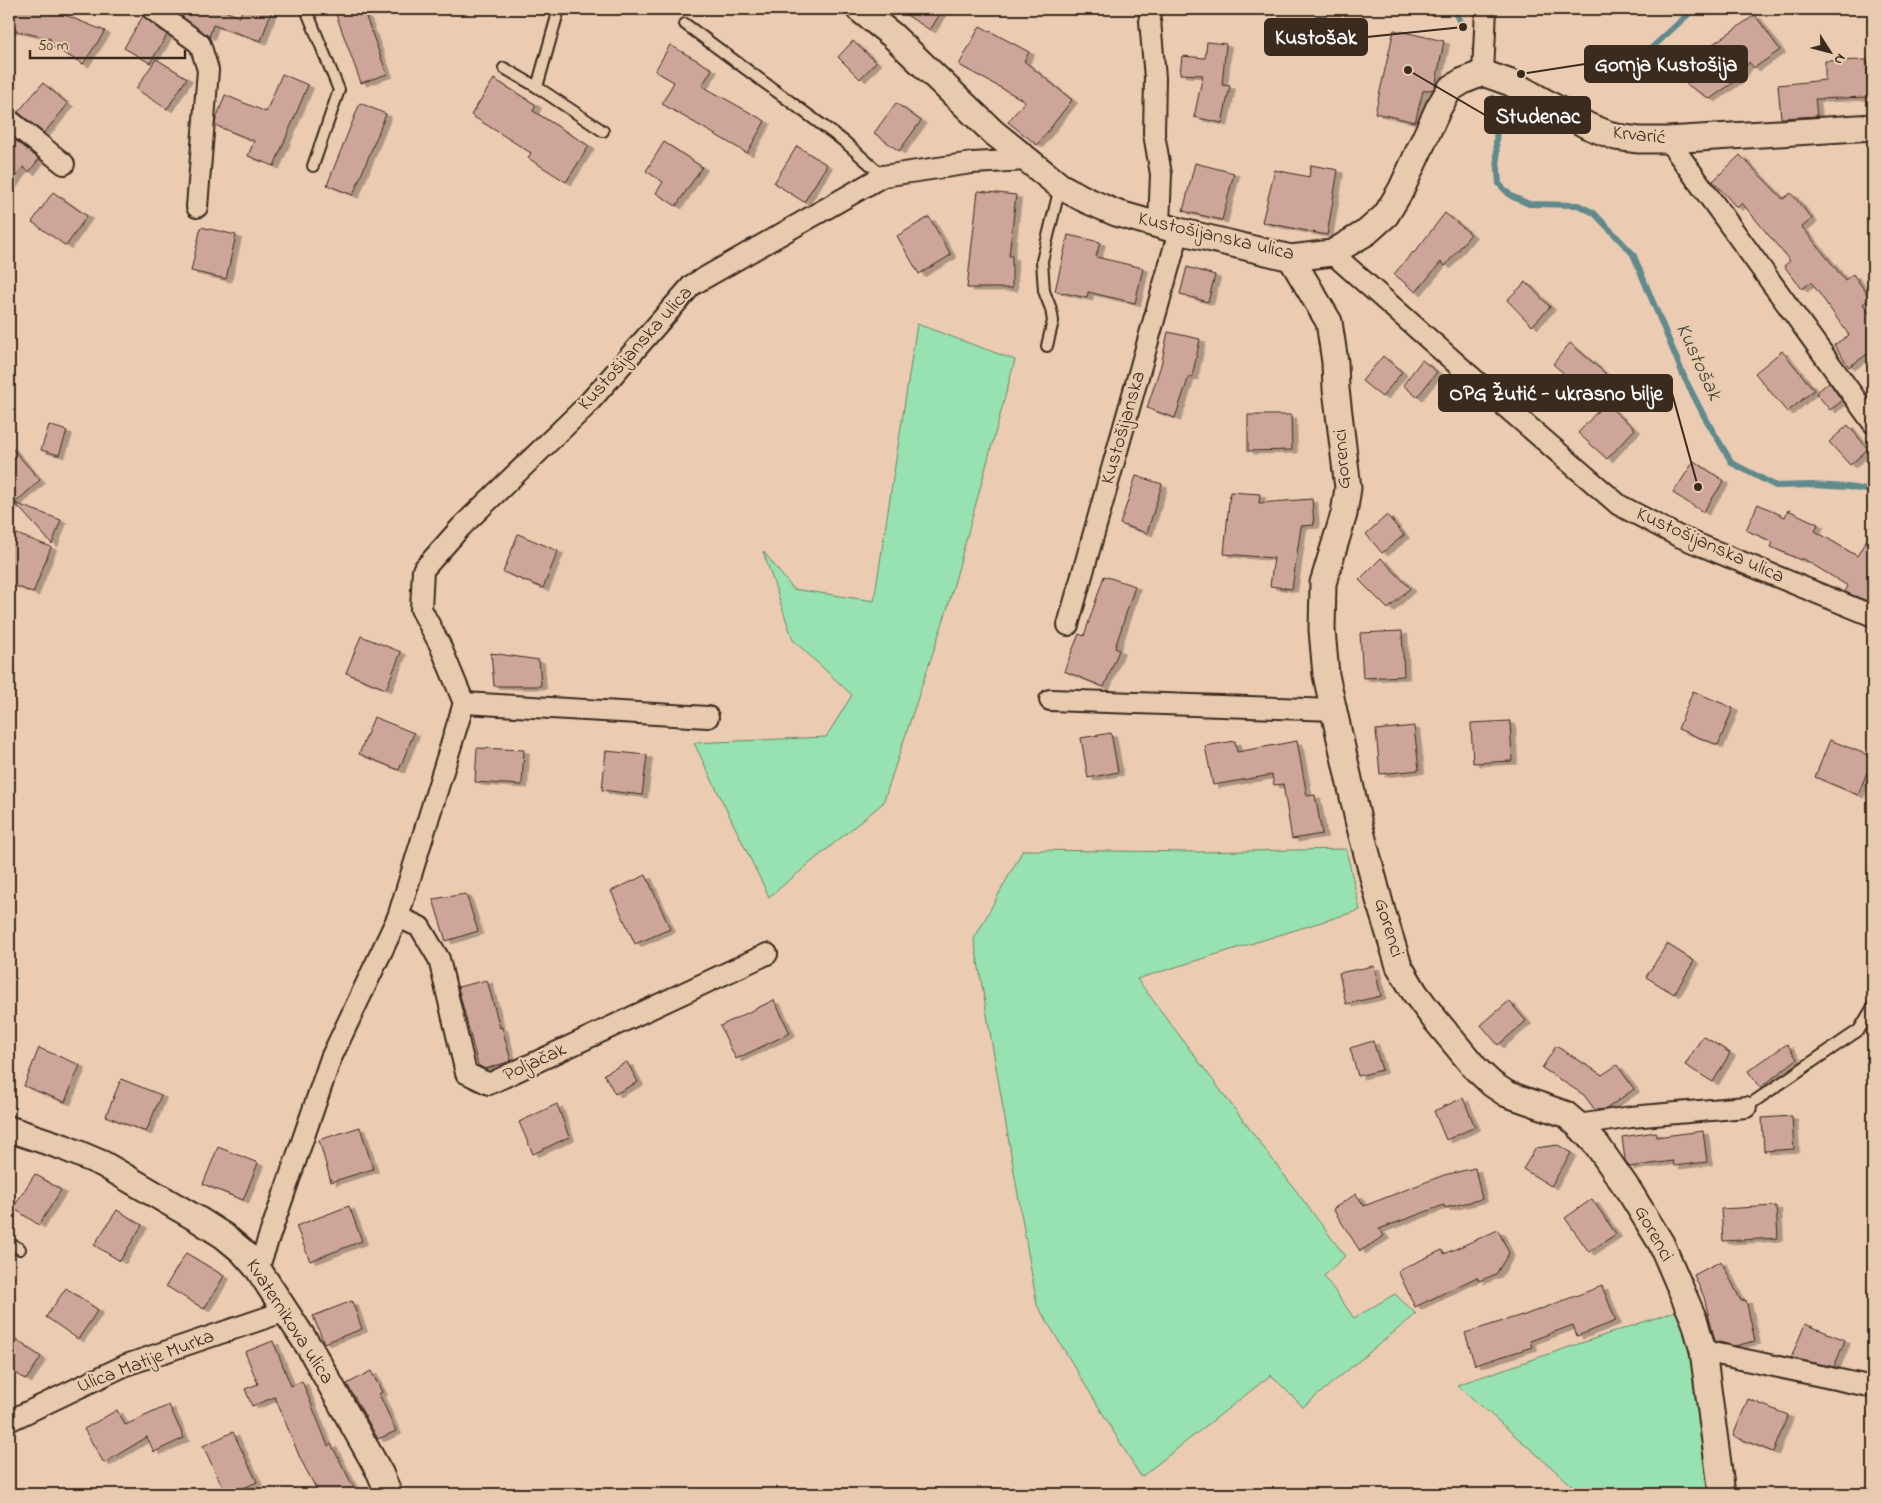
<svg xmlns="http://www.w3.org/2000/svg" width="1882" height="1503" viewBox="0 0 1882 1503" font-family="'Indie Flower',sans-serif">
  <defs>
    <filter id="shadow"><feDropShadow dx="5.5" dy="3" stdDeviation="0" flood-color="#0004"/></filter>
  </defs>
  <rect width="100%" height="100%" fill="#ebcbb2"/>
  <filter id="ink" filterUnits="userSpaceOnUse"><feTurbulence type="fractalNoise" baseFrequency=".02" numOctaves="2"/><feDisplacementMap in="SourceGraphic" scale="10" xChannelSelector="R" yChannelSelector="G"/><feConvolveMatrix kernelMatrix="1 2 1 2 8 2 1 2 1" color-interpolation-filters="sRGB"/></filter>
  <g filter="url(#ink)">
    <g fill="#98e1b0" stroke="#6a8667">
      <path d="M917,324L1015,360L947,610L883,803L769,897L694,743L826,737L852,695L793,640L763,551L793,589L874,601Z"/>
      <path d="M1346,849L1360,910L1137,979L1345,1256L1324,1276L1354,1318L1395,1294L1416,1314L1303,1407L1271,1375L1141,1477L1037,1305L974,939L1023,850L1196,852Z"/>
      <path d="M1676,1311L1685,1315L1713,1494H1582L1457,1385Z"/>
    </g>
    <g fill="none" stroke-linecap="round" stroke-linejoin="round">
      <g stroke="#618a8c" stroke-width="6">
        <path d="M1453,9L1463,27"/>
        <path d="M1632,66L1694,9"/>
        <path d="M1493,98L1498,106L1496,143L1499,184L1511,196L1529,204L1578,205L1594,213L1633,254L1685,379L1704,416L1732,463L1776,486L1812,485L1848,487L1873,491"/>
      </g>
    </g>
    <g fill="#cea699" stroke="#3b2a1e" filter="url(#shadow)">
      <path d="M9,9H50L105,31L83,64L48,44L51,39L9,29Z"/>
      <path d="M172,9H220L240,17L242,9H272L261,41L213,25L209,37Z"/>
      <path d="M334,9H363L387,74L361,83Z"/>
      <path d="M897,9H943L930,30Z"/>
      <path d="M1755,15L1780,50L1754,68L1749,62L1738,79L1710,99L1686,84L1710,46Z"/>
      <path d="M143,16L167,35L150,63L124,48Z"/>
      <path d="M980,26L1029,52L1024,61L1072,100L1037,145L1008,122L1025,101L959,65Z"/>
      <path d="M1394,30L1444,41L1435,87L1433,89L1423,91L1415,122L1375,113Z"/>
      <path d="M853,41L876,62L860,79L838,57Z"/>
      <path d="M1207,42L1226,44L1222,85L1230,86L1222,123L1194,117L1203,75L1180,74L1182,56L1205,58Z"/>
      <path d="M670,45L712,69L702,86L765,121L747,153L662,104L674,82L655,71Z"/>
      <path d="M156,59L187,78L167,109L136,89Z"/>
      <path d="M1867,60L1868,97L1815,99L1817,116L1781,118L1778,85L1825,80V61Z"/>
      <path d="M282,74L308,85L274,166L248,156L254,141L215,125L216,119L225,95L266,112Z"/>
      <path d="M494,79L536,105L533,111L589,146L566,182L528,158L531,153L471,115Z"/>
      <path d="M43,83L68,104L44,133L18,112Z"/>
      <path d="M360,103L386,114L353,195L327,185Z"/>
      <path d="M896,103L921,121L899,151L874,133Z"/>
      <path d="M9,135L39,159L29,172L23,167L9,188Z"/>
      <path d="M664,142L702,167L676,206L656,193L663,182L646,171Z"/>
      <path d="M797,146L827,165L804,202L774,183Z"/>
      <path d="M1740,155L1783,199L1791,193L1812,219L1802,227L1845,280L1853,274L1870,298L1863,304L1873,319V350L1849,367L1834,345L1849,335L1811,282L1802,289L1784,266L1790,261L1742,203L1737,208L1713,181Z"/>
      <path d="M1195,163L1234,173L1222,220L1183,211Z"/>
      <path d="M1311,165L1338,170L1327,235L1262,222L1275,170L1309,177Z"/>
      <path d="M978,191L1016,195L1009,256H1012V288H967Z"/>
      <path d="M53,192L87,216L66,246L32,222Z"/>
      <path d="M1445,213L1471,234L1445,266L1441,262L1416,292L1394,274L1413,252L1414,253Z"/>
      <path d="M929,217L951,255L919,274L897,236Z"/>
      <path d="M201,227L236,235L226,279L191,271Z"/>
      <path d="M1068,235L1100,242L1096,257L1143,268L1135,303L1088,292L1087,298L1055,291Z"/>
      <path d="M1187,267L1215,275L1208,302L1180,294Z"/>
      <path d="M1526,282L1550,307L1532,326L1507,300Z"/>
      <path d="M1168,332L1200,339L1192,377L1189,376L1175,418L1147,408L1161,365Z"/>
      <path d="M1570,343L1606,374L1589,395L1553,364Z"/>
      <path d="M1782,351L1814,390L1787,412L1755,373Z"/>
      <path d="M1383,356L1402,372L1382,397L1362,381Z"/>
      <path d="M1422,360L1437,372L1417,397L1403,385Z"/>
      <path d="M1829,382L1842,401L1830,410L1816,393Z"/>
      <path d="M1605,403L1635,429L1607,459L1578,433Z"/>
      <path d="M1248,415H1291L1292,450L1248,451Z"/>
      <path d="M49,425L67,431L59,455L41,450Z"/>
      <path d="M1848,425L1868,449L1850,465L1829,442Z"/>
      <path d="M9,445L40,480L15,503L61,520L52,544L15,503L9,508Z"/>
      <path d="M1694,461L1724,481L1703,512L1673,493Z"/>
      <path d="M1136,476L1162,484L1147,533L1120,524Z"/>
      <path d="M1230,492L1260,494L1259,503L1312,499L1314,525L1301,526L1292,589L1270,586L1274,558L1224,554Z"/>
      <path d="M1758,504L1785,517L1788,510L1818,524L1815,531L1857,556L1873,529V596L1870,602L1845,592L1848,586L1802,558L1801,560L1771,547L1773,542L1746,530Z"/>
      <path d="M1387,515L1404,535L1382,553L1366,534Z"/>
      <path d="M9,531L51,547L33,593L9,583Z"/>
      <path d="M518,534L558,551L543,588L503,572Z"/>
      <path d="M1381,558L1410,588L1388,609L1359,580Z"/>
      <path d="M1104,576L1135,586L1115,648L1119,650L1104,687L1064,671L1079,634L1084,636Z"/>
      <path d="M1402,631L1404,676L1363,678L1360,633Z"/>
      <path d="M361,636L401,652L386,689L346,673Z"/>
      <path d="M491,653L539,660L541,686H494Z"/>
      <path d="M1693,691L1733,708L1718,745L1678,729Z"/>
      <path d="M374,717L414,733L399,770L359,754Z"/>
      <path d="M1510,721L1512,761L1473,763L1471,723Z"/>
      <path d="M1414,726L1419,770L1380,774L1376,730Z"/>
      <path d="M1111,733L1118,772L1088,778L1081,738Z"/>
      <path d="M1830,740L1873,757L1858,795L1815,777Z"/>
      <path d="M1235,741L1237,752L1297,741L1307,796L1315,795L1322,834L1292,839L1283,784L1274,785L1272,775L1213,785L1205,746Z"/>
      <path d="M477,748L524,750L522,785L475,782Z"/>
      <path d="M606,751L647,755L642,795L602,790Z"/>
      <path d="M646,875L670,929L635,944L611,891Z"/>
      <path d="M466,894L478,931L446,941L433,899Z"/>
      <path d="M1667,944L1694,961L1674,994L1646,977Z"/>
      <path d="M1374,966L1381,996L1346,1004L1339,973Z"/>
      <path d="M487,980L500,1028L502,1027L511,1061L485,1069L478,1065L458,987Z"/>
      <path d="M774,1000L790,1033L736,1059L720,1026Z"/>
      <path d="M1509,1001L1526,1021L1498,1045L1481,1025Z"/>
      <path d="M1703,1036L1730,1053L1713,1082L1685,1065Z"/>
      <path d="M1373,1041L1382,1070L1358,1076L1350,1048Z"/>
      <path d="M1787,1044L1797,1059L1760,1088L1748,1071Z"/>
      <path d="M1556,1046L1602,1075L1617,1065L1634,1089L1606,1109L1595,1110L1584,1095L1542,1068Z"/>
      <path d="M39,1048L80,1065L65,1102L24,1086Z"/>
      <path d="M627,1062L638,1082L615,1094L604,1074Z"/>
      <path d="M121,1079L161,1095L146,1132L106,1116Z"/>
      <path d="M1463,1098L1475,1127L1446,1140L1434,1111Z"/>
      <path d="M557,1104L569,1137L533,1154L519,1122Z"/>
      <path d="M1792,1116L1794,1149L1764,1151L1762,1118Z"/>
      <path d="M360,1127L373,1169L331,1182L319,1140Z"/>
      <path d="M1703,1131L1707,1162L1674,1166L1673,1161L1629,1167L1625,1160L1622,1137L1656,1132V1137Z"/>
      <path d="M1558,1145L1571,1153L1551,1186L1523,1169L1536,1148Z"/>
      <path d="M218,1147L258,1163L243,1200L203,1184Z"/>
      <path d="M1475,1168L1482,1199L1445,1208L1444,1205L1379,1229L1384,1236L1360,1251L1333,1209L1356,1194L1364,1206L1444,1175Z"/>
      <path d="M35,1174L61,1190L39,1225L13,1208Z"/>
      <path d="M1592,1199L1616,1234L1589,1252L1565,1218Z"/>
      <path d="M349,1206L362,1241L310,1261L296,1226Z"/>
      <path d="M1776,1206L1778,1238L1723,1241L1721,1209Z"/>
      <path d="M117,1210L142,1225L120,1261L94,1245Z"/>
      <path d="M1498,1230L1509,1253L1496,1274L1479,1281L1477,1277L1415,1307L1398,1271L1442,1250L1444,1254Z"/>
      <path d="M186,1253L224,1276L204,1309L166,1286Z"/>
      <path d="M1721,1261L1741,1301L1746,1300L1755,1341L1735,1346L1715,1341L1704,1297L1694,1275Z"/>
      <path d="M1602,1286L1616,1321L1577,1336L1573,1325L1530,1341L1532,1347L1475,1365L1465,1333L1522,1315V1316Z"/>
      <path d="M66,1288L98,1310L78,1339L46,1317Z"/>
      <path d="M352,1301L362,1329L324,1343L313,1316Z"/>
      <path d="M1805,1324L1845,1340L1834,1367L1791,1358Z"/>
      <path d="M9,1335L41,1357L26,1380L9,1368Z"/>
      <path d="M273,1341L291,1386L302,1381L328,1446L331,1444L357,1494H319L300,1458L275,1397L252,1406L245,1389L258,1384L245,1352Z"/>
      <path d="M371,1371L382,1392L379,1394L396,1431L378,1439L347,1384Z"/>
      <path d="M1748,1399L1788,1415L1773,1452L1733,1436Z"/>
      <path d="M169,1405L184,1438L154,1452L147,1437L104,1463L84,1429L117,1410L125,1425Z"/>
      <path d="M233,1432L257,1482L230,1494H226L203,1446Z"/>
    </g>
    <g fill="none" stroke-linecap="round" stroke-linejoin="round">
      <g stroke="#3b2a1e" stroke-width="14">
        <g id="service">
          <path d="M306,9L339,90L313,166"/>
          <path d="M559,9L537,87L603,131"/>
          <path d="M685,24L845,142L883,176"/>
          <path d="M504,68L537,87"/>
          <path d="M1047,346L1053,321L1051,309L1044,291L1042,261L1060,187"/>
          <path d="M1746,1107L1859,1030L1873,1007"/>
          <path d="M9,1243L20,1249"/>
        </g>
      </g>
      <g stroke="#3b2a1e" stroke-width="24">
        <g id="minor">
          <path d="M152,9L200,44L208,70L197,207"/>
          <path d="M1149,9L1155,78L1154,134L1161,174L1159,225"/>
          <path d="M1483,73L1486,9"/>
          <path d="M9,120L64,164"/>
          <path d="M1668,140L1873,423"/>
          <path d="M1332,253L1485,389L1619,505L1678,536L1873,616"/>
          <path d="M1068,625L1179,231"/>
          <path d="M1050,700L1334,710"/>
          <path d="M464,703L440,645L421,609L423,570L461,527L585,407L692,285L883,176L972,163L1027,160"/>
          <path d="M464,703L398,917L420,927L439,959L466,1073L489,1084L767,954"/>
          <path d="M464,703L708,717"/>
          <path d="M1578,1125L1631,1117L1746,1107"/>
          <path d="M258,1269L331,1058L398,917"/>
          <path d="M1703,1351L1873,1387"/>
          <path d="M9,1421L126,1365L286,1311"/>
        </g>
      </g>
      <g stroke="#3b2a1e" stroke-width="29">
        <g id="tertiary">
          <path d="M859,9L892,35L993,132L1060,186L1086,200L1116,213L1179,231L1291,258L1332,253L1367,232L1386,215L1401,190L1439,107L1450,89L1463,81L1483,73L1511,83L1588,126L1616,137L1639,140H1668L1873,127"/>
          <path d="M1291,258L1329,322L1335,362L1336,389L1348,488L1344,514L1323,583L1322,630L1326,675L1358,820L1382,911L1399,966L1415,993L1433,1017L1476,1069L1492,1084L1507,1094L1565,1114L1578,1125L1597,1145L1631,1194L1661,1243L1695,1322L1703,1351L1722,1494"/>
          <path d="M9,1129L63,1147L103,1164L199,1220L224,1236L242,1251L258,1269L311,1350L380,1473L389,1494"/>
        </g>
      </g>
      <use href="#service" stroke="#e8cbaf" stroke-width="10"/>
      <use href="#minor" stroke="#e8cbaf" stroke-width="20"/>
      <use href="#tertiary" stroke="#e8cbaf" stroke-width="25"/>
    </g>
  </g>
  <g text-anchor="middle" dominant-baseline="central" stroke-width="4.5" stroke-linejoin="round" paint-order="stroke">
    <g font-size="20" fill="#3b2a1e" stroke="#e8cbaf">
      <text transform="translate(1639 136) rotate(6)">Krvarić</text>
      <text transform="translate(1216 237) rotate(13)">Kustošijanska ulica</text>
      <text transform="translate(636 349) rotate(-48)">Kustošijanska ulica</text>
      <text transform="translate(1124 428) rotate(-74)">Kustošijanska</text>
      <text transform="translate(1343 459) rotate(-94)">Gorenci</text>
      <text transform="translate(1710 546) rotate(24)">Kustošijanska ulica</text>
      <text transform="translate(1388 928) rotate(73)">Gorenci</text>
      <text transform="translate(535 1063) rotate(-25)">Poljačak</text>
      <text transform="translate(1653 1234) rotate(61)">Gorenci</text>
      <text transform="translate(289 1322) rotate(57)">Kvaternikova ulica</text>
      <text transform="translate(146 1362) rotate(-21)">Ulica Matije Murka</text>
    </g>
    <g font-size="21" font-style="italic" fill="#444239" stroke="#e8cbaf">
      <text transform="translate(1698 362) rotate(65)">Kustošak</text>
    </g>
  </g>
  <path fill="none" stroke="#3b2a1e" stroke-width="2" d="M1463 27L1367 37M1521 74L1585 64M1408 70L1485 115M1698 487L1672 393"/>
  <g fill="#3b2a1e" stroke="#e8cbaf" stroke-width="2">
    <circle cx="1463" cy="27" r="5"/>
    <circle cx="1521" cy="74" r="5"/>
    <circle cx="1408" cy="70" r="5"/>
    <circle cx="1698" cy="487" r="5"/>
  </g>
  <g fill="#3b2a1e" stroke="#3b2a1e" stroke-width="2">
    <rect x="1265" y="19" width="102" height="36" rx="5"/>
    <rect x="1585" y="46" width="162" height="36" rx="5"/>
    <rect x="1485" y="97" width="105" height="36" rx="5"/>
    <rect x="1439" y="375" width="233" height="36" rx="5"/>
  </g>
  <g font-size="21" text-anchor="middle" font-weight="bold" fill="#fff">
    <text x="1316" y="44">Kustošak</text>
    <text x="1666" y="71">Gornja Kustošija</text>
    <text x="1538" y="123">Studenac</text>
    <text x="1556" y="400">OPG Žutić - ukrasno bilje</text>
  </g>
  <rect width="1882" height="1503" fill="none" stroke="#e8cbaf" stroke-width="30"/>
  <rect x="15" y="15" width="1852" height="1473" fill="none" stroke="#3b2a1e" stroke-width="2" filter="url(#ink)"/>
  <g transform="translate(1830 52) rotate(126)" stroke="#e8cbaf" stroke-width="4" paint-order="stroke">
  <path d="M0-4L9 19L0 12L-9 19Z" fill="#3b2a1e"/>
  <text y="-8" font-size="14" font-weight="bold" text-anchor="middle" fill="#3b2a1e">N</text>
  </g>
  <path d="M30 50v8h155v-8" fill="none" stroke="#3b2a1e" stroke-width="2.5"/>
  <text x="38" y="50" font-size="15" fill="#3b2a1e" stroke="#e8cbaf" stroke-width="4" paint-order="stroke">50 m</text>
</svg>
